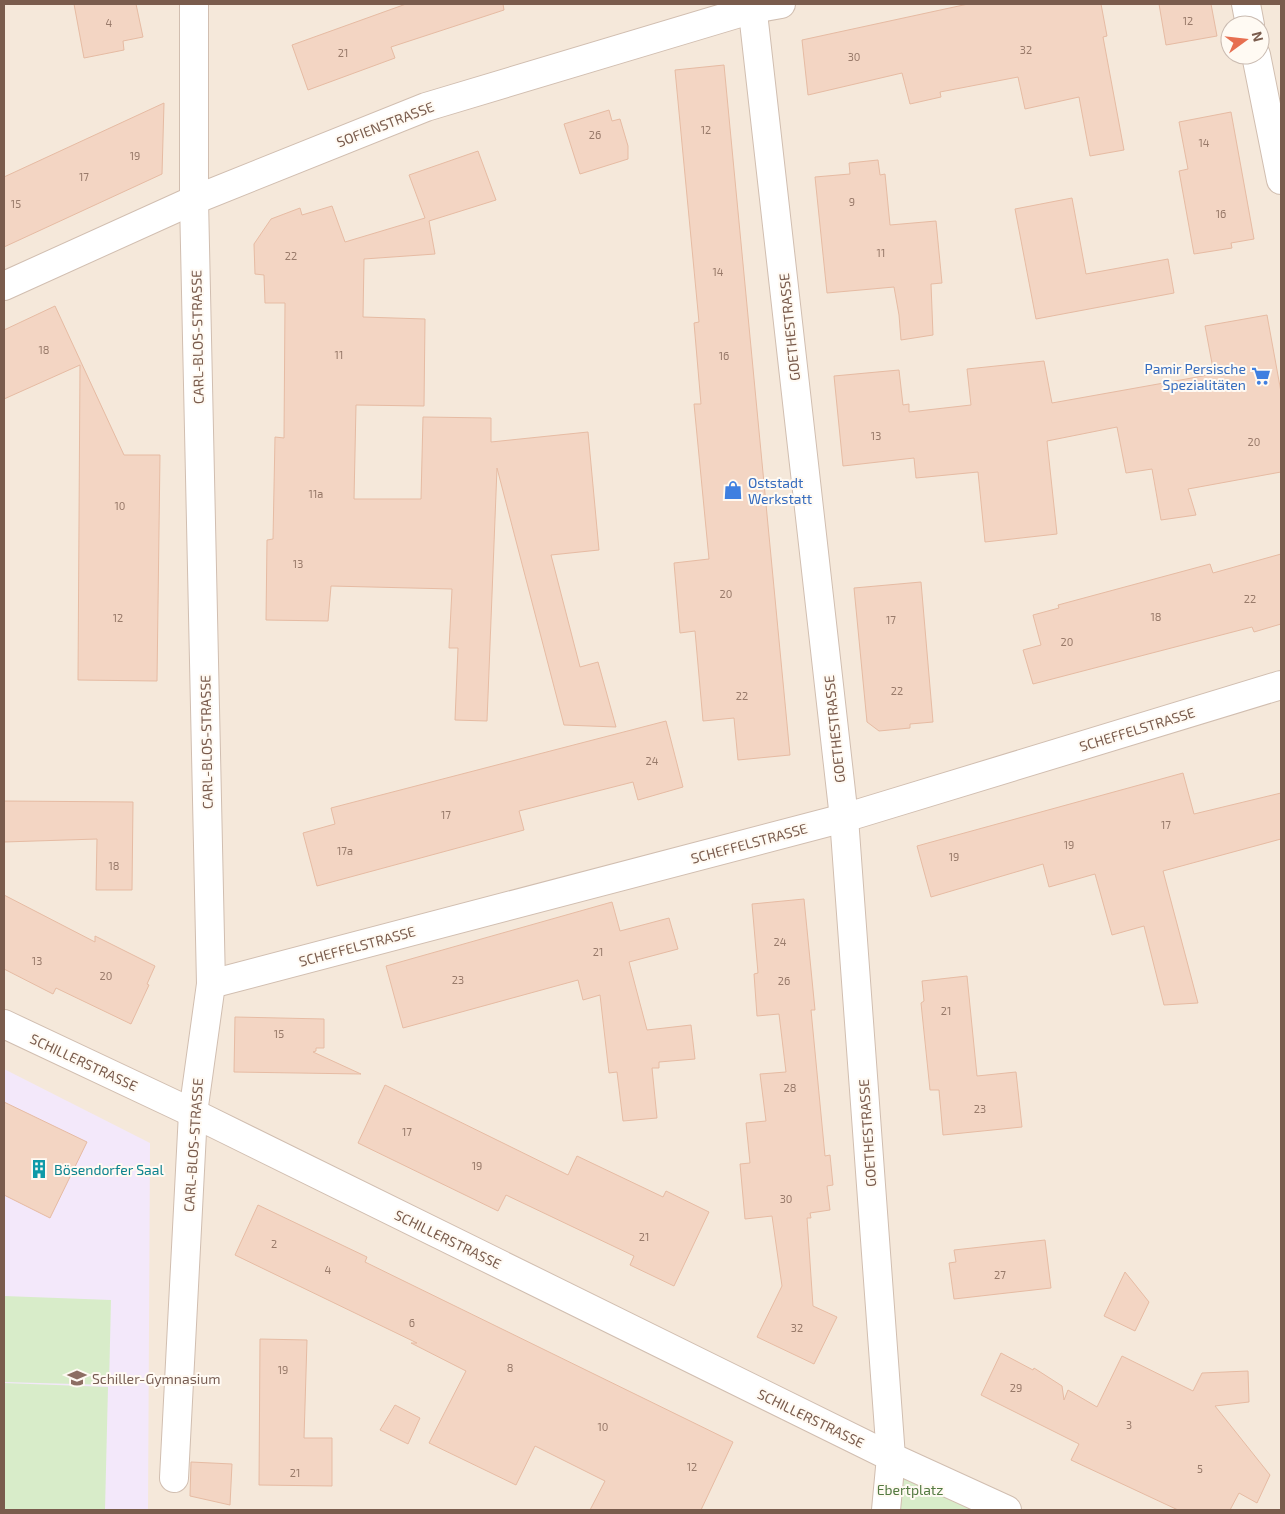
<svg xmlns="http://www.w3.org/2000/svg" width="1285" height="1514" viewBox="0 0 1285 1514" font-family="'Exo 2',sans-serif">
  <rect width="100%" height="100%" fill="#fdf6ec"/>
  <path fill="#f5e8da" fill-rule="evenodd" d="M4,4H1281V1510H4ZM1230,25H1260V55H1230Z"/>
  <path fill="#f3e8fa" d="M4,1069L150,1143L148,1510H4Z"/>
  <g fill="#d8ecc9">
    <path d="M4,1296L111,1300L109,1385L4,1382Z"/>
    <path d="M4,1383L108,1387L105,1510H4Z"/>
    <path d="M891,1457L1007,1510H886Z"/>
  </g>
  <g fill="#f3d5c3" stroke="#e6bba3">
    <path d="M74,4H136L143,37L123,41L124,50L84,58Z"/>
    <path d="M406,4H503L504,10L391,47L395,58L308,90L292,45Z"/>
    <path d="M968,4H1101L1107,36L1103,37L1124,150L1090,156L1079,97L1025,109L1018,77L940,92L941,97L910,104L902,73L808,95L802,40Z"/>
    <path d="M1159,4H1211L1217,36L1166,45Z"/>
    <path d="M724,65L790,755L738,760L734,718L703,721L695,631L680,633L674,563L709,559L694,404H701L694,323L699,322L675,70Z"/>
    <path d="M164,103L162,174L4,247V177Z"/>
    <path d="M609,110L612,121L620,119L628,146V159L580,174L564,124Z"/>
    <path d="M1231,112L1254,239L1231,243L1232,248L1194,254L1179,171L1188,169L1179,122Z"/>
    <path d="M478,151L496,200L429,221L435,254L364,259L363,317L425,319L424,406L356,405L354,499H421L423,417L491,418V442L588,432L599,550L551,555L580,667L598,662L616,727L564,725L497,468L487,721L455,720L458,648H449L452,589L331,586L328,621L266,620L267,540L273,539L275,437L284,438L285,303H265L264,275L255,274L254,244L271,219L300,208L302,215L332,206L345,242L425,218L409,175Z"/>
    <path d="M878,160L880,175L885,174L890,225L936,221L942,283L931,284L933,335L901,340L899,315L894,287L827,293L815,177L850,174L849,163Z"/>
    <path d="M1072,198L1086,274L1168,259L1174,293L1036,319L1015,209Z"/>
    <path d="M55,306L124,455H160L157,681L78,680L80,365L4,399V330Z"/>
    <path d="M1267,315L1281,392V472L1188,489L1196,515L1161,520L1152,469L1126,473L1117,427L1047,441L1057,534L985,542L978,472L916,478L914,458L843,466L834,376L899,370L903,405L909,404V412L971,405L967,369L1044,361L1052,403L1214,374L1205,326Z"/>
    <path d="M1281,554V624L1254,632L1252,627L1033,684L1023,650L1041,645L1033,615L1059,608L1058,605L1210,564L1213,573Z"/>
    <path d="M921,582L933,722L910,724V728L879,731L867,722L854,588Z"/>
    <path d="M666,721L683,787L638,800L633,782L519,811L524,830L317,886L303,833L335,824L331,808Z"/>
    <path d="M1183,773L1194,814L1281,793V839L1163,871L1198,1003L1164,1005L1144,926L1112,935L1095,874L1049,887L1043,864L931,897L917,846Z"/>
    <path d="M4,801L133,802L132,890H96L97,839L4,842Z"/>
    <path d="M4,895L95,942V936L155,966L147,984L149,985L131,1024L56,988L53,994L4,969Z"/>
    <path d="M804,899L815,1010H811L825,1156L830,1155L833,1185L827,1186L830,1210L810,1213L811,1218H807L813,1306L837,1317L814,1364L757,1337L782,1286L772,1216L745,1219L740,1164L750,1163L746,1123L766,1121L760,1074L786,1072L779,1014L757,1016L754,974L758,973L752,904Z"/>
    <path d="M612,902L620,931L669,918L678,949L629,962L647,1030L691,1025L695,1059L659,1062V1068H652L657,1118L623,1121L617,1072L609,1073L600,995L583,1000L578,980L403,1028L386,966Z"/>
    <path d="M967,976L977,1076L1016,1072L1022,1127L943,1135L939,1090H930L921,1003L924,1001L922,981Z"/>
    <path d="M235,1017L324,1019V1048H316V1051L313,1052L361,1074L234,1072Z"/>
    <path d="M385,1085L568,1175L577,1156L663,1197L666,1191L709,1212L674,1286L630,1265L634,1256L506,1195L498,1211L358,1143Z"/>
    <path d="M4,1102L87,1142L50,1218L4,1195Z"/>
    <path d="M258,1205L367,1257L365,1262L733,1442L701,1510H590L605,1481L535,1446L516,1485L429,1443L466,1371L411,1343H417L235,1255Z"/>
    <path d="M1045,1240L1051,1288L954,1299L949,1263L956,1262L954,1250Z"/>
    <path d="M1125,1272L1149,1302L1135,1331L1104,1316Z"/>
    <path d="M260,1339L307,1340L304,1438H332V1486L259,1485Z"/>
    <path d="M1001,1353L1033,1370L1034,1368L1062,1386L1064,1400L1068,1390L1097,1407L1122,1356L1193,1391L1202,1373L1248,1371L1249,1402L1215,1406L1270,1475L1257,1503L1239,1493L1230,1510H1178L1071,1460L1079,1444L981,1395Z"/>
    <path d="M395,1405L420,1418L408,1444L380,1430Z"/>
    <path d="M191,1462L232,1464L230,1505L190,1496Z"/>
  </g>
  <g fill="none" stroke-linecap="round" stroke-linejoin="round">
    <g stroke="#d1beb0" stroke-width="30">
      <g id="minor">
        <path d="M752,4L844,818L891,1457L886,1510"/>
        <path d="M1246,4L1250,25"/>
        <path d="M1256,55L1281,180"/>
        <path d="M4,286L194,200L426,107L753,9L781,4"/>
        <path d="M211,984L844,818L1281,685"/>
        <path d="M4,1024L193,1113L891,1457L1007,1510"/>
        <path d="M174,1478L193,1113L211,984L194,200V4"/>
      </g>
    </g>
    <use href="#minor" stroke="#fff" stroke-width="28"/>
  </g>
  <defs>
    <g id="supermarket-bare" transform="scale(1.5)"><path d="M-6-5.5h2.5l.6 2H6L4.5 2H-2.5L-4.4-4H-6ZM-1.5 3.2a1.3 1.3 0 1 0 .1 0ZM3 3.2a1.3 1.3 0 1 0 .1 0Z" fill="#3f7fe0" stroke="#fffaf3" stroke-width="2.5" paint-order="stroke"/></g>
    <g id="shop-bare" transform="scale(1.5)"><path d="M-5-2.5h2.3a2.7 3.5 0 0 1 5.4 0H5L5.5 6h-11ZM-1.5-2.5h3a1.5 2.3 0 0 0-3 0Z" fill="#3f7fe0" stroke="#fffaf3" stroke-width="2.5" paint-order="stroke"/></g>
    <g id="building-bare" transform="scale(1.5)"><path d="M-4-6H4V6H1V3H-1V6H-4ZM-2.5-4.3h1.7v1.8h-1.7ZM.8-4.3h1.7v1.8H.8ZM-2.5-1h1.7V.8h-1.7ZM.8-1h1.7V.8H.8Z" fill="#0f9aa8" stroke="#fffaf3" stroke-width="2.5" paint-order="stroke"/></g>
    <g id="school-bare" transform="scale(1.5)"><path d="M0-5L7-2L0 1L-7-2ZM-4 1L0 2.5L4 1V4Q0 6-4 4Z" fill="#8d6e63" stroke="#fffaf3" stroke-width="2.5" paint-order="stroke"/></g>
  </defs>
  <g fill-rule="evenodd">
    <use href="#supermarket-bare" x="1261" y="376"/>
    <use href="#shop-bare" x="733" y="490"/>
    <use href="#building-bare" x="39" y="1169"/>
    <use href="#school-bare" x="77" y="1378"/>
  </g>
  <g text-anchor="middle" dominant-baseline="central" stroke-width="4" stroke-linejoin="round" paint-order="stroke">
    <g font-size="11" fill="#987a6a">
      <text x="1188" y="20">12</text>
      <text x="109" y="22">4</text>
      <text x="1026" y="49">32</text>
      <text x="343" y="52">21</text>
      <text x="854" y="56">30</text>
      <text x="706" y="129">12</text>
      <text x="595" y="134">26</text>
      <text x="1204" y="142">14</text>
      <text x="135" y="155">19</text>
      <text x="84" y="176">17</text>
      <text x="852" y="201">9</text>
      <text x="16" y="203">15</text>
      <text x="1221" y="213">16</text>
      <text x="881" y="252">11</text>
      <text x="291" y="255">22</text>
      <text x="718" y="271">14</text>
      <text x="44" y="349">18</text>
      <text x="339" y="354">11</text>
      <text x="724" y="355">16</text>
      <text x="876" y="435">13</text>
      <text x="1254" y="441">20</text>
      <text x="316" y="493">11a</text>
      <text x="120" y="505">10</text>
      <text x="298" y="563">13</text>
      <text x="726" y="593">20</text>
      <text x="1250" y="598">22</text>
      <text x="1156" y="616">18</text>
      <text x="118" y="617">12</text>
      <text x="891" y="619">17</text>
      <text x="1067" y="641">20</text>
      <text x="897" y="690">22</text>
      <text x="742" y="695">22</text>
      <text x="652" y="760">24</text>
      <text x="446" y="814">17</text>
      <text x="1166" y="824">17</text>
      <text x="1069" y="844">19</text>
      <text x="345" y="850">17a</text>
      <text x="954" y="856">19</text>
      <text x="114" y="865">18</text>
      <text x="780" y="941">24</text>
      <text x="598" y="951">21</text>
      <text x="37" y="960">13</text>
      <text x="106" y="975">20</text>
      <text x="458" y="979">23</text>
      <text x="784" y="980">26</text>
      <text x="946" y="1010">21</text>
      <text x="279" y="1033">15</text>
      <text x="790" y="1087">28</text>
      <text x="980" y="1108">23</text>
      <text x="407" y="1131">17</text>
      <text x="477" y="1165">19</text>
      <text x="786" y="1198">30</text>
      <text x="644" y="1236">21</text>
      <text x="274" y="1243">2</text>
      <text x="328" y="1269">4</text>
      <text x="1000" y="1274">27</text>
      <text x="412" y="1322">6</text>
      <text x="797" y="1327">32</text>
      <text x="510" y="1367">8</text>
      <text x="283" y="1369">19</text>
      <text x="1016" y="1387">29</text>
      <text x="1129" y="1424">3</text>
      <text x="603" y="1426">10</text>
      <text x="692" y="1466">12</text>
      <text x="1200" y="1468">5</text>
      <text x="295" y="1472">21</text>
    </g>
    <g font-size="14" fill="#7a5c4d" stroke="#fffaf3">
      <text transform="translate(385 124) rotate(-21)">SOFIENSTRASSE</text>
      <text transform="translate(789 327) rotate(-96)">GOETHESTRASSE</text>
      <text transform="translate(197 337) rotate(-91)">CARL-BLOS-STRASSE</text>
      <text transform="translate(834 729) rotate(-96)">GOETHESTRASSE</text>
      <text transform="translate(1137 729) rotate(-17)">SCHEFFELSTRASSE</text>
      <text transform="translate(206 742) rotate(-91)">CARL-BLOS-STRASSE</text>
      <text transform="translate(749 843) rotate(-15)">SCHEFFELSTRASSE</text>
      <text transform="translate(357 946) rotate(-15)">SCHEFFELSTRASSE</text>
      <text transform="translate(84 1062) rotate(25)">SCHILLERSTRASSE</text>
      <text transform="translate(867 1133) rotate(-94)">GOETHESTRASSE</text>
      <text transform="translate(193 1145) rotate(-86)">CARL-BLOS-STRASSE</text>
      <text transform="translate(448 1239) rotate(26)">SCHILLERSTRASSE</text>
      <text transform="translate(811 1418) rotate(26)">SCHILLERSTRASSE</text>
    </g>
    <g font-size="14" fill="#366cbe" stroke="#fffaf3" text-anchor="end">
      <text x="1246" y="368">Pamir Persische<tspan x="1246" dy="16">Spezialitäten</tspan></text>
      <text x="748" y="482" text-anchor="start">Oststadt<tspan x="748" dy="16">Werkstatt</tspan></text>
    </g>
    <g font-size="14" fill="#0d838f" stroke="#fffaf3" text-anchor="start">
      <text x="54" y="1169">Bösendorfer Saal</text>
    </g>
    <g font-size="14" fill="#785e54" stroke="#fffaf3" text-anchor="start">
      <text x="92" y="1378">Schiller-Gymnasium</text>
    </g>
    <g font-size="14" fill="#537a41" stroke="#fffaf3">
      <text x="910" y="1489">Ebertplatz</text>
    </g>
  </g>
  <rect width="1285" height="1514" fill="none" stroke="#7a5c4d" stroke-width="10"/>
  <g transform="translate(1245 40) rotate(75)"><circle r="24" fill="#fffaf3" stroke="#cabbb1"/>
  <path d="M0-4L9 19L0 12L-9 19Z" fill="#e76f51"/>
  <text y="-8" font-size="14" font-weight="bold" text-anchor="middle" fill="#7a5c4d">N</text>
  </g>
</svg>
